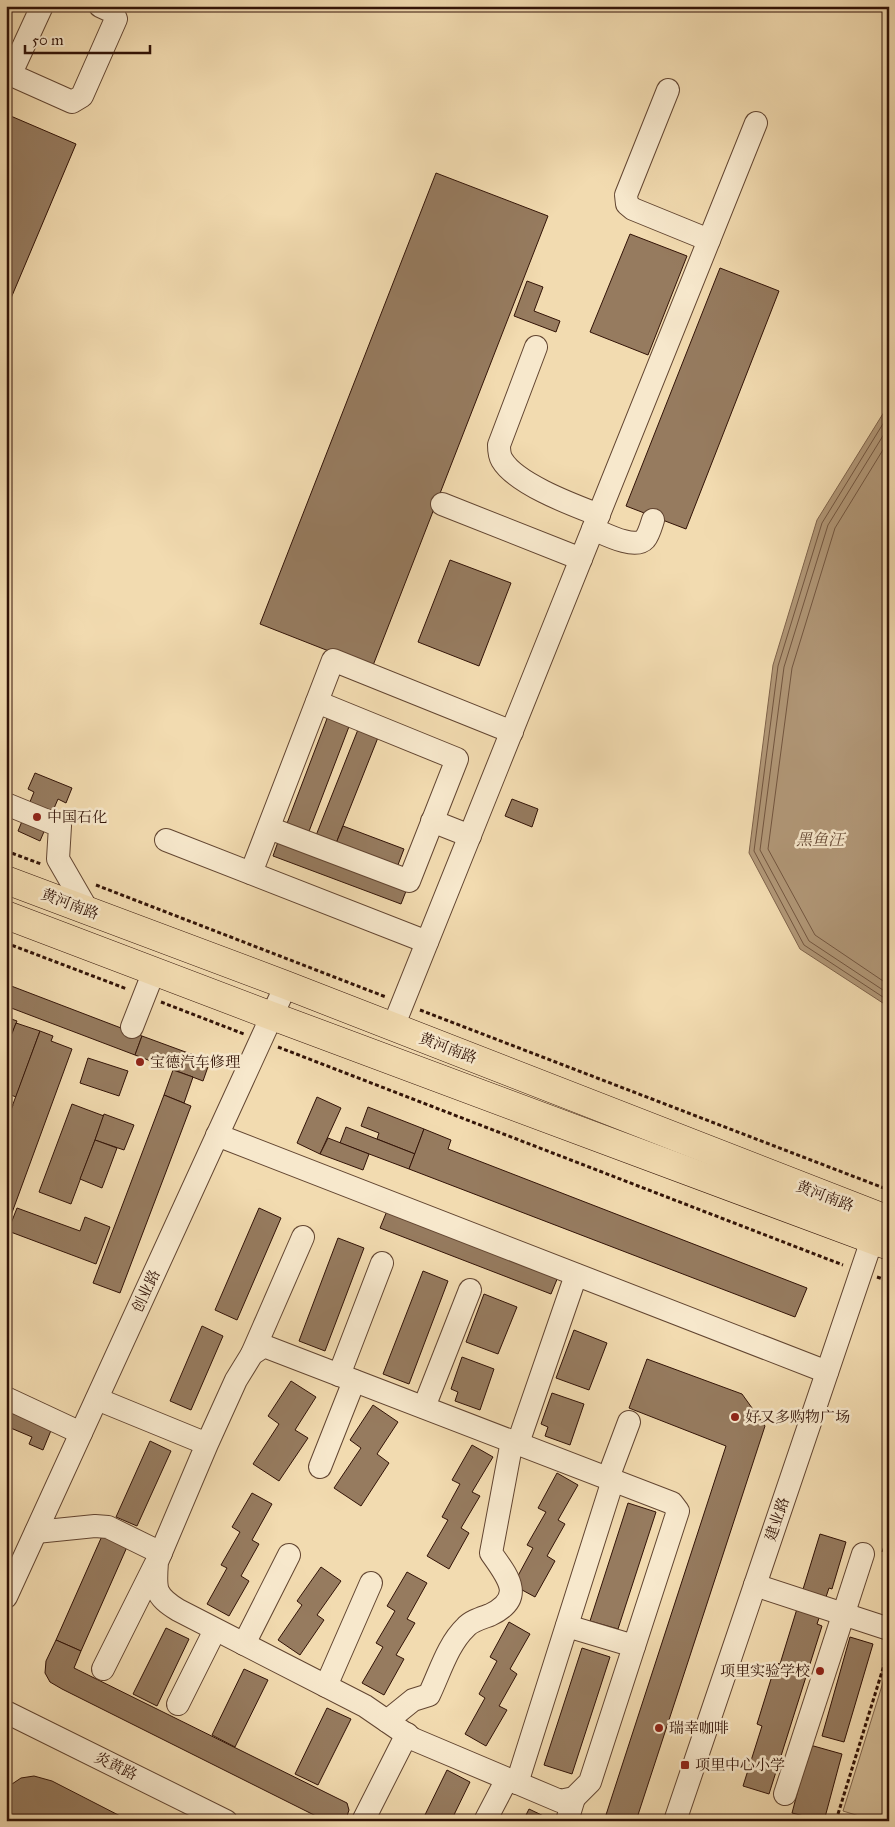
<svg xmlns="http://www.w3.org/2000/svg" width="895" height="1827" viewBox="0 0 895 1827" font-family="'IM FELL Great Primer','Noto Serif SC',serif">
  <rect width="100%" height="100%" fill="#f2dbb0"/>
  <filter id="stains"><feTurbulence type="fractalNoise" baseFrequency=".004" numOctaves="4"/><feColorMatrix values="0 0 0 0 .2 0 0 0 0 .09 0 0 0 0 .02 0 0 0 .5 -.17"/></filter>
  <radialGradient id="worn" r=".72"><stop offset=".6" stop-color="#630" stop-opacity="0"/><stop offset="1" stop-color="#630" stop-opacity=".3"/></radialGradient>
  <path fill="#d1b993" stroke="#82664d" d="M889,1663V1821H875L843,1811Z"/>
  <path fill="#b19777" stroke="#7e624a" d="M889,404V1007L800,949L749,853L773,665L817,520Z"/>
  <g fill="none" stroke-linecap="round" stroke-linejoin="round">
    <g stroke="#72553f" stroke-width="1">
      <path d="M889,414L822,523L778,666L754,851L804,945L889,1001"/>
      <path d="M889,426L828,525L784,667L760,850L809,941L889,994"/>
      <path d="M889,440L835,528L792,668L768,849L815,935L889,985"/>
    </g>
  </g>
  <g fill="#967b5f" stroke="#321307">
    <path d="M6,114L76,144L6,310Z"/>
    <path d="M436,173L548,216L372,668L260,624Z"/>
    <path d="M630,234L687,256L648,355L590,332Z"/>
    <path d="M720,268L779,291L686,529L626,506Z"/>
    <path d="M527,281L543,287L534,311L560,321L556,332L514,316Z"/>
    <path d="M450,560L511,583L479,666L418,642Z"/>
    <path d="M328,716L350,724L308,834L286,826Z"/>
    <path d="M359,727L379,735L335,846L315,838Z"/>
    <path d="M35,773L72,788L66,803L58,799L40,841L18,831L34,792L28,789Z"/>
    <path d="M512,799L538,809L532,827L505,816Z"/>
    <path d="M343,826L404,849L396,870L335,846Z"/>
    <path d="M279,839L408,886L401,904L273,856Z"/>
    <path d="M6,984L142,1036L135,1055L6,1006Z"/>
    <path d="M6,1017L17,1021L6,1049Z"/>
    <path d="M16,1023L40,1031L16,1097L6,1093V1049Z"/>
    <path d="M40,1031L53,1036L51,1041L72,1049L6,1229V1123Z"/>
    <path d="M142,1036L210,1061L203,1081L135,1055Z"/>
    <path d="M88,1058L128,1071L119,1096L80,1083Z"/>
    <path d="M173,1070L193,1077L184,1103L164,1095Z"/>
    <path d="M164,1095L191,1106L120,1293L93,1283Z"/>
    <path d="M317,1097L341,1108L320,1154L297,1143Z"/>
    <path d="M6,1102L13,1105L6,1123Z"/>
    <path d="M72,1104L104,1116L71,1204L39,1192Z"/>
    <path d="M368,1107L424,1129L415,1154L377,1139L379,1133L361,1126Z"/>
    <path d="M104,1114L134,1125L124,1150L95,1140Z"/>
    <path d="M346,1127L415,1154L409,1169L340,1143Z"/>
    <path d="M424,1129L451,1140L448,1149L807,1288L795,1317L409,1169Z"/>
    <path d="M328,1138L369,1154L363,1170L320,1154Z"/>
    <path d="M95,1140L117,1148L102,1188L80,1179Z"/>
    <path d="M389,1206L560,1272L551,1294L380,1228Z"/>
    <path d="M17,1208L80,1231L85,1217L110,1227L96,1264L8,1231Z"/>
    <path d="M259,1208L281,1218L237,1320L215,1310Z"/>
    <path d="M338,1238L364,1248L325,1351L299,1341Z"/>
    <path d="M423,1271L448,1281L409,1384L383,1374Z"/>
    <path d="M484,1294L517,1307L498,1354L466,1342Z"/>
    <path d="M202,1326L223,1336L191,1410L170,1401Z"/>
    <path d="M574,1330L607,1343L589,1390L556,1378Z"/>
    <path d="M462,1357L494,1369L480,1410L455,1401L458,1392L451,1389Z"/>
    <path d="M647,1359L742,1394L765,1426L636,1821H604L726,1446L629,1408Z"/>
    <path d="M291,1381L316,1397L295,1430L308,1438L279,1481L253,1464L279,1424L268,1416Z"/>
    <path d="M552,1393L584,1404L570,1445L545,1436L548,1427L541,1424Z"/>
    <path d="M373,1405L398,1422L377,1454L389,1463L361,1506L334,1488L361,1448L350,1440Z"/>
    <path d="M6,1408L52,1428L43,1450L29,1444L32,1437L6,1426Z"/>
    <path d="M150,1441L171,1451L137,1526L116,1517Z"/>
    <path d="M472,1445L493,1457L472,1492L480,1496L461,1528L469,1533L449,1569L427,1556L448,1520L442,1517L460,1484L452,1480Z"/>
    <path d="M557,1473L578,1485L558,1520L565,1524L547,1556L555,1561L535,1597L513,1585L533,1548L527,1545L546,1512L538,1508Z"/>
    <path d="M252,1493L272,1504L252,1540L259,1544L241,1576L249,1581L229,1616L207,1604L227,1568L221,1565L240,1532L232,1527Z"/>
    <path d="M628,1503L656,1512L618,1629L590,1621Z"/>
    <path d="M820,1534L846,1542L832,1589L829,1588L817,1624L822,1626L769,1794L743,1786L762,1726L757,1724L776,1663L780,1664Z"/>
    <path d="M102,1536L127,1547L81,1651L56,1640Z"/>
    <path d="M321,1567L341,1581L317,1615L324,1620L300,1655L278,1640L302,1605L297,1601Z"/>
    <path d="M407,1572L427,1583L407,1619L415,1623L396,1655L404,1659L384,1695L362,1683L383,1647L376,1643L395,1611L387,1606Z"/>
    <path d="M509,1622L530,1634L510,1669L517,1674L499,1706L507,1710L486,1746L465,1734L485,1698L479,1694L497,1661L490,1657Z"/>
    <path d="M166,1628L189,1639L157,1706L133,1694Z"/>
    <path d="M850,1637L873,1644L844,1742L822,1736Z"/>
    <path d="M56,1640L81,1651L74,1668L347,1803L349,1810L346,1819L344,1821H326L62,1689L50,1682L45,1673L46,1661Z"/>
    <path d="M582,1648L610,1657L572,1774L544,1765Z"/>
    <path d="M244,1669L268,1680L235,1747L212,1735Z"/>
    <path d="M327,1708L351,1719L318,1785L295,1774Z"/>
    <path d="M810,1745L842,1754L824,1821L792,1813Z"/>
    <path d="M447,1770L470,1782L451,1821H422Z"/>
    <path d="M34,1776L52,1781L130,1821H6V1788L21,1778Z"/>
    <path d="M529,1809L552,1820V1821H523Z"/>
  </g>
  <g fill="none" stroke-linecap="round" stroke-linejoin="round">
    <g stroke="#624531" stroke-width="24">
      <g id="minor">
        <path d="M42,6L13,69L16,77L72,102L82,96L116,19L113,12L100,6"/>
        <path d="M668,90L626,195L627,204L633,209L709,240"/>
        <path d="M536,347L499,445C499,450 499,455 502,460C516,484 573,505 599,515"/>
        <path d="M442,504L581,559"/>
        <path d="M593,529C605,534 635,550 645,539C649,534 651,526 653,520"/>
        <path d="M6,804L60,826L58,859L88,911"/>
        <path d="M432,821L470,836"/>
        <path d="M269,828L409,881L457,759L317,702"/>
        <path d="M166,840L427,942"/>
        <path d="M251,873L333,660L512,732"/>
        <path d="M132,1027L154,971"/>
        <path d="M393,1027L756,123"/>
        <path d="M217,1135L827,1372"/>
        <path d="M252,1354L303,1237"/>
        <path d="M339,1375L382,1263"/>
        <path d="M6,1398L81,1433"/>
        <path d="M97,1399L207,1444L157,1562C155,1589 154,1595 178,1610L365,1706L413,1739L560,1801L574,1798L590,1782L678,1511L672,1503L264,1346L252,1354L236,1380L207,1444"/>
        <path d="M424,1407L470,1290"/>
        <path d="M518,1443L576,1275"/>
        <path d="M320,1467L354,1381"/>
        <path d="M608,1478L629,1422"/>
        <path d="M36,1532L95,1526L108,1527L161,1553"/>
        <path d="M755,1585L889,1629"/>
        <path d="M6,1597L286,985"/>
        <path d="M567,1626L634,1646"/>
        <path d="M244,1644L289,1555"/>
        <path d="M103,1669L155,1565"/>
        <path d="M326,1686L371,1583"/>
        <path d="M178,1704L215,1630"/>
        <path d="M6,1712L226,1821"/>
        <path d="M387,1721L413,1700L429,1695C440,1672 448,1644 466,1627C471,1621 482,1618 490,1615C526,1598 508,1577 491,1553L512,1441"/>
        <path d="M517,1783L613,1480"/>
        <path d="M785,1794L863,1554"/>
        <path d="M363,1821L407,1734"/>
        <path d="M485,1821L507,1779"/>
        <path d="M567,1821L574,1798"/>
        <path d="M675,1821L877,1225"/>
      </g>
    </g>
    <g stroke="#321307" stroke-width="29">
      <g id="major">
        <path d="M6,880L286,985L889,1220"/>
        <path d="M6,915L272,1016L889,1246"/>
      </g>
    </g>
    <g stroke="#321307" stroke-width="3" stroke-dasharray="4 2.5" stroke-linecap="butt">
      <path d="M6,851L41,864"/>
      <path d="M96,885L386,997"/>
      <path d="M6,943L127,989"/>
      <path d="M161,1002L244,1034"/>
      <path d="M420,1010L889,1190"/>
      <path d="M278,1047L843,1265"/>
      <path d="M877,1277L889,1281"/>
      <path d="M883,1552L889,1534"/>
      <path d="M838,1814L889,1649"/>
    </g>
    <use href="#minor" stroke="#f7e8cc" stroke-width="22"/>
    <use href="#major" stroke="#f2dbb0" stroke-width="28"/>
  </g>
  <g fill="#8f2418" stroke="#f7e8cc" stroke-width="2">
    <circle cx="37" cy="817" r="5"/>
    <circle cx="140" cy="1062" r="5"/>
    <circle cx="735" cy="1417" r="5"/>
    <circle cx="820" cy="1671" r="5"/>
    <circle cx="659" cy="1728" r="5"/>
    <rect x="680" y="1760" width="10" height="10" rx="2.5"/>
  </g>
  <g text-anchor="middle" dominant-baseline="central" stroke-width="5" stroke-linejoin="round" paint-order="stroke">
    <g font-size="15" fill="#321307" stroke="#f7e8cc" text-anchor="start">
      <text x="47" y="817">中国石化</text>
      <text x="150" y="1062">宝德汽车修理</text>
      <text x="745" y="1417">好又多购物广场</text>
      <text x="810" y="1671" text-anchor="end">项里实验学校</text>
      <text x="669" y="1728">瑞幸咖啡</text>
      <text x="695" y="1765">项里中心小学</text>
    </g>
    <g font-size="15" fill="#321307" stroke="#f7e8cc">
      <text transform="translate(70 904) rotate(21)">黄河南路</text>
      <text transform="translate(448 1048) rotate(21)">黄河南路</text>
      <text transform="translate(825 1196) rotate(21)">黄河南路</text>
      <text transform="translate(146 1291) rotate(-65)">创业路</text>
      <text transform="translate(777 1519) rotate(-71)">建业路</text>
      <text transform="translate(116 1766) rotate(26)">炎黄路</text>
    </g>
    <g font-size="16" font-style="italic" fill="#654834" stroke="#f7e8cc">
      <text x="820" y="839">黑鱼汪</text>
    </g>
  </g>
  <rect width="895" height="1827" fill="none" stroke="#f2dbb0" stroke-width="25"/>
  <rect x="8" y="8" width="880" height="1812" fill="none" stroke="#321307" stroke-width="2.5"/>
  <rect x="12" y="12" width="870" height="1802" fill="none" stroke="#321307"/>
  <path d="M25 45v8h125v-8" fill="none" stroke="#321307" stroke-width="2.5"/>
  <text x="32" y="45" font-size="15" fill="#321307" stroke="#f7e8cc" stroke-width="4" paint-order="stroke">50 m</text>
  <rect width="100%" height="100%" filter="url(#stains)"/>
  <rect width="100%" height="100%" fill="url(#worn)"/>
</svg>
